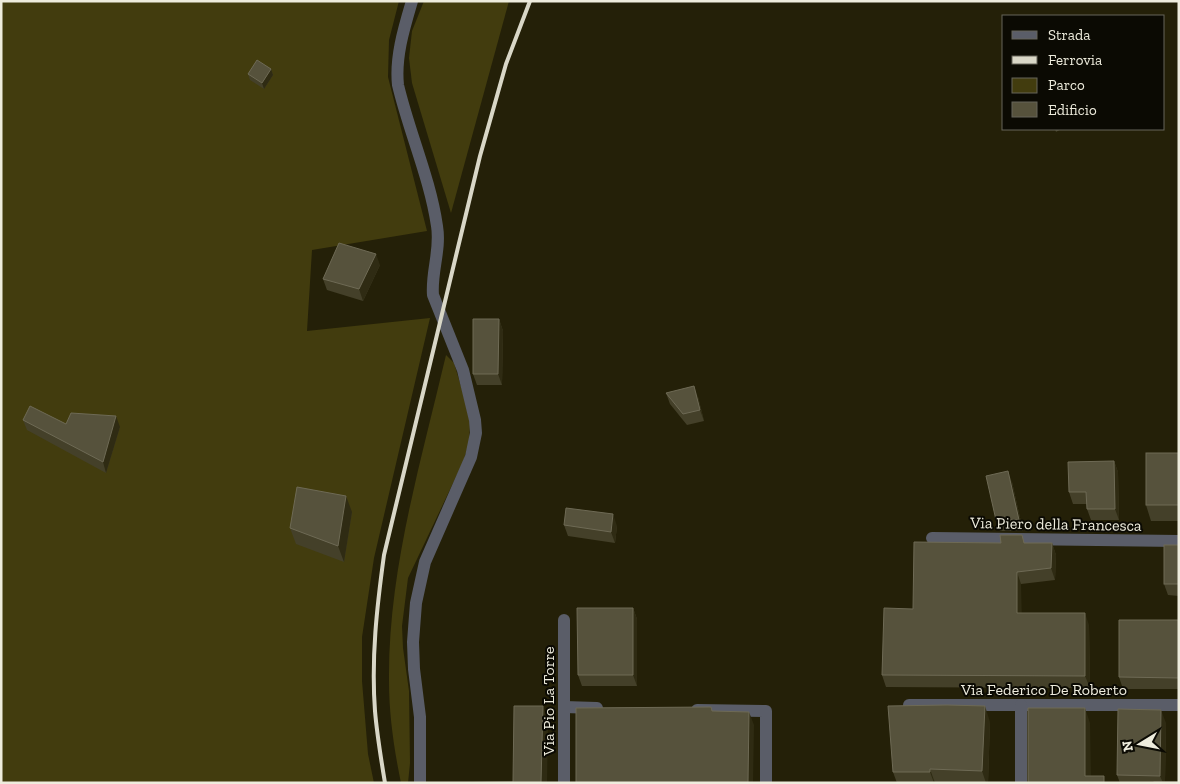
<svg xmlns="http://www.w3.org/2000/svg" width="1180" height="784" viewBox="0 0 1180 784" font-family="'Zilla Slab',serif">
  <rect width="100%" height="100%" fill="#242008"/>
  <g fill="#423c0e">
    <path d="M1,1H399L389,40L388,77L427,231L312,250L307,331L430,318L374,558L362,637V681L368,754L374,783H1Z"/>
    <path d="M424,1H509L451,213L412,83L409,58L412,31Z"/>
    <path d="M446,355L454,363L463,393L470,423L469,443L463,462L408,578L402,626L403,648L409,691L410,763L408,783H401C394,749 389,715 389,681C388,570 421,462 446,355Z"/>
  </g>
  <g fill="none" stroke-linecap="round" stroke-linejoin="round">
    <g stroke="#5a5d68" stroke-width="12">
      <path d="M412,1C404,28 395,57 398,85C409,132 430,178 437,226C441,250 431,272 433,295L463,370L475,420L476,433L471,457L425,562L416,603L413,642L414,669L420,717V783"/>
      <path d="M932,538L1179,541"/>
      <path d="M909,705H1179"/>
      <path d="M564,707L597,708"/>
      <path d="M697,710L766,711V783"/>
      <path d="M564,783V620"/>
      <path d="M1021,783V705"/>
    </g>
    <path stroke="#d9d7c7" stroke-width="4" d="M385,783C381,759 377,735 375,711C371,658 377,606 384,555L480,156L506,64L530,1"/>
  </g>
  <g fill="#444029">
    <path d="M271,69L273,75L264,89L250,80L248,74Z"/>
    <path d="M1055,129H1061L1056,132Z"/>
    <path d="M380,265L363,301L327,290L323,279Z"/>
    <path d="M499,319L503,331L502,385H477L473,374Z"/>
    <path d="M666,393L698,397L704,421L687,425L670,404Z"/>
    <path d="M23,420L66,424L120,427L106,473L27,430Z"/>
    <path d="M1179,453V521H1151L1146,505Z"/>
    <path d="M1114,461L1118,472L1119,520H1091L1087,509V504H1073L1069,492Z"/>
    <path d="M1012,482L1023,531H1000L996,520Z"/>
    <path d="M352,512L344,562L296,544L290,528Z"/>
    <path d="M564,525L617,526L615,543L568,536Z"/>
    <path d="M1025,543H1052L1056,555L1055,580L1021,584V613L1089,625L1090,688L886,687L882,675L913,609Z"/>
    <path d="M1179,545V596L1168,595L1164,584Z"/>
    <path d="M633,608L637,619V686H582L578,675Z"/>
    <path d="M1179,620V689H1123L1119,677Z"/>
    <path d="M990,722L988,783H897L893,772Z"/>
    <path d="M1166,723L1165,782L1179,783H1120L1117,775Z"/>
  </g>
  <g fill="#2f2b13">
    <path d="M271,69L273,75L264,89L262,83Z"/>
    <path d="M376,254L380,265L363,301L359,289Z"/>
    <path d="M499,319L503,331L502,385L498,374Z"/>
    <path d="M694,386L698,397L704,421L700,410Z"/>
    <path d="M116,416L120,427L106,473L103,462Z"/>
    <path d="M1114,461L1118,472L1119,520L1115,509Z"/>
    <path d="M1008,471L1012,482L1023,531L1019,520Z"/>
    <path d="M346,496L352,512L344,562L338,546Z"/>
    <path d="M613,514L617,526L615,543L611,532Z"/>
    <path d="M1052,543L1056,555L1055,580L1051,568Z"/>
    <path d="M1017,572L1021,584L1022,625L1017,613Z"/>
    <path d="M633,608L637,619V686L633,675Z"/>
    <path d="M1085,613L1089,625L1090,688L1085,676Z"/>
    <path d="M543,706L548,722L547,783H541Z"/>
    <path d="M985,706L990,722L988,783H986L982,771Z"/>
    <path d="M1085,708L1090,723L1091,783L1085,776Z"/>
    <path d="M1161,710L1166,723L1165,783H1163L1160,776Z"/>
    <path d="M749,712L754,725L753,783H748Z"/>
    <path d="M930,769L935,783H934L930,772Z"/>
  </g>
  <g fill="#56523c" stroke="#6e6a55">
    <path d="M257,60L271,69L262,83L248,74Z"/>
    <path d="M339,243L376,254L359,289L323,279Z"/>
    <path d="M473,319H499L498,374H473Z"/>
    <path d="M694,386L700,410L683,414L666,393Z"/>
    <path d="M30,406L66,424L71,413L116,416L103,462L23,420Z"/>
    <rect x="1146" y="453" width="33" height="52"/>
    <path d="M1114,461L1115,509H1087L1086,492H1069L1068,462Z"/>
    <path d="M1008,471L1019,520H996L986,476Z"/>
    <path d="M297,487L346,496L338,546L290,528Z"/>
    <path d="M566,508L613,514L611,532L564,525Z"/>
    <path d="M1000,535H1022L1024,543H1052L1051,568L1017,572V613H1085V676L882,675L884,608L913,609L914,542L1001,543Z"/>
    <rect x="1164" y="545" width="15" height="39"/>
    <path d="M577,608H633V675H578Z"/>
    <path d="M1119,620H1179V678L1119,677Z"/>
    <path d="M947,705L985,706L982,771L930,769V772H893L888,706Z"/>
    <path d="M514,706H543L541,783H429L513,782Z"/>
    <path d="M711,707L712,711L749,712L748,783H576V708Z"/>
    <path d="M1028,708H1085V776H1104V783H1028Z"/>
    <path d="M1118,709L1161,710L1160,776L1117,775Z"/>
    <rect x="1154" y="782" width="25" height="1"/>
  </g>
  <g text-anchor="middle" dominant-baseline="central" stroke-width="4" stroke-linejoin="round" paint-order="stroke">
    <g font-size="16" fill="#eeecdd" stroke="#0b0a03">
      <text transform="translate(1056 524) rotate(1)">Via Piero della Francesca</text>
      <text x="1044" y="689">Via Federico De Roberto</text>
      <text transform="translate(548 701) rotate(-90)">Via Pio La Torre</text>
    </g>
  </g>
  <rect width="1180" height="784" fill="none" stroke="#eeecdd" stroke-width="5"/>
  <rect x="1002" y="15" width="162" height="115" fill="#0b0a03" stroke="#66645a"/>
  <rect x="1012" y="31" width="25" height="8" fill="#5a5d68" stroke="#66645a"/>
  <text x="1048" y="40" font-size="15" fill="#eeecdd">Strada</text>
  <rect x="1012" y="56" width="25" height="8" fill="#d9d7c7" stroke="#66645a"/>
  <text x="1048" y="65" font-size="15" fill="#eeecdd">Ferrovia</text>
  <rect x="1012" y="78" width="25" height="15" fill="#423c0e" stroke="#66645a"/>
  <text x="1048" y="90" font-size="15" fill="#eeecdd">Parco</text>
  <rect x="1012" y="102" width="25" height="15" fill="#56523c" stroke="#66645a"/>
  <text x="1048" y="115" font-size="15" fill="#eeecdd">Edificio</text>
  <g transform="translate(1140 744) rotate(260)" stroke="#0b0a03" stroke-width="4" paint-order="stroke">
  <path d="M0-4L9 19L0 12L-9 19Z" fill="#eeecdd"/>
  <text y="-8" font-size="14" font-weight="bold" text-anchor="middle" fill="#eeecdd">N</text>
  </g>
</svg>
